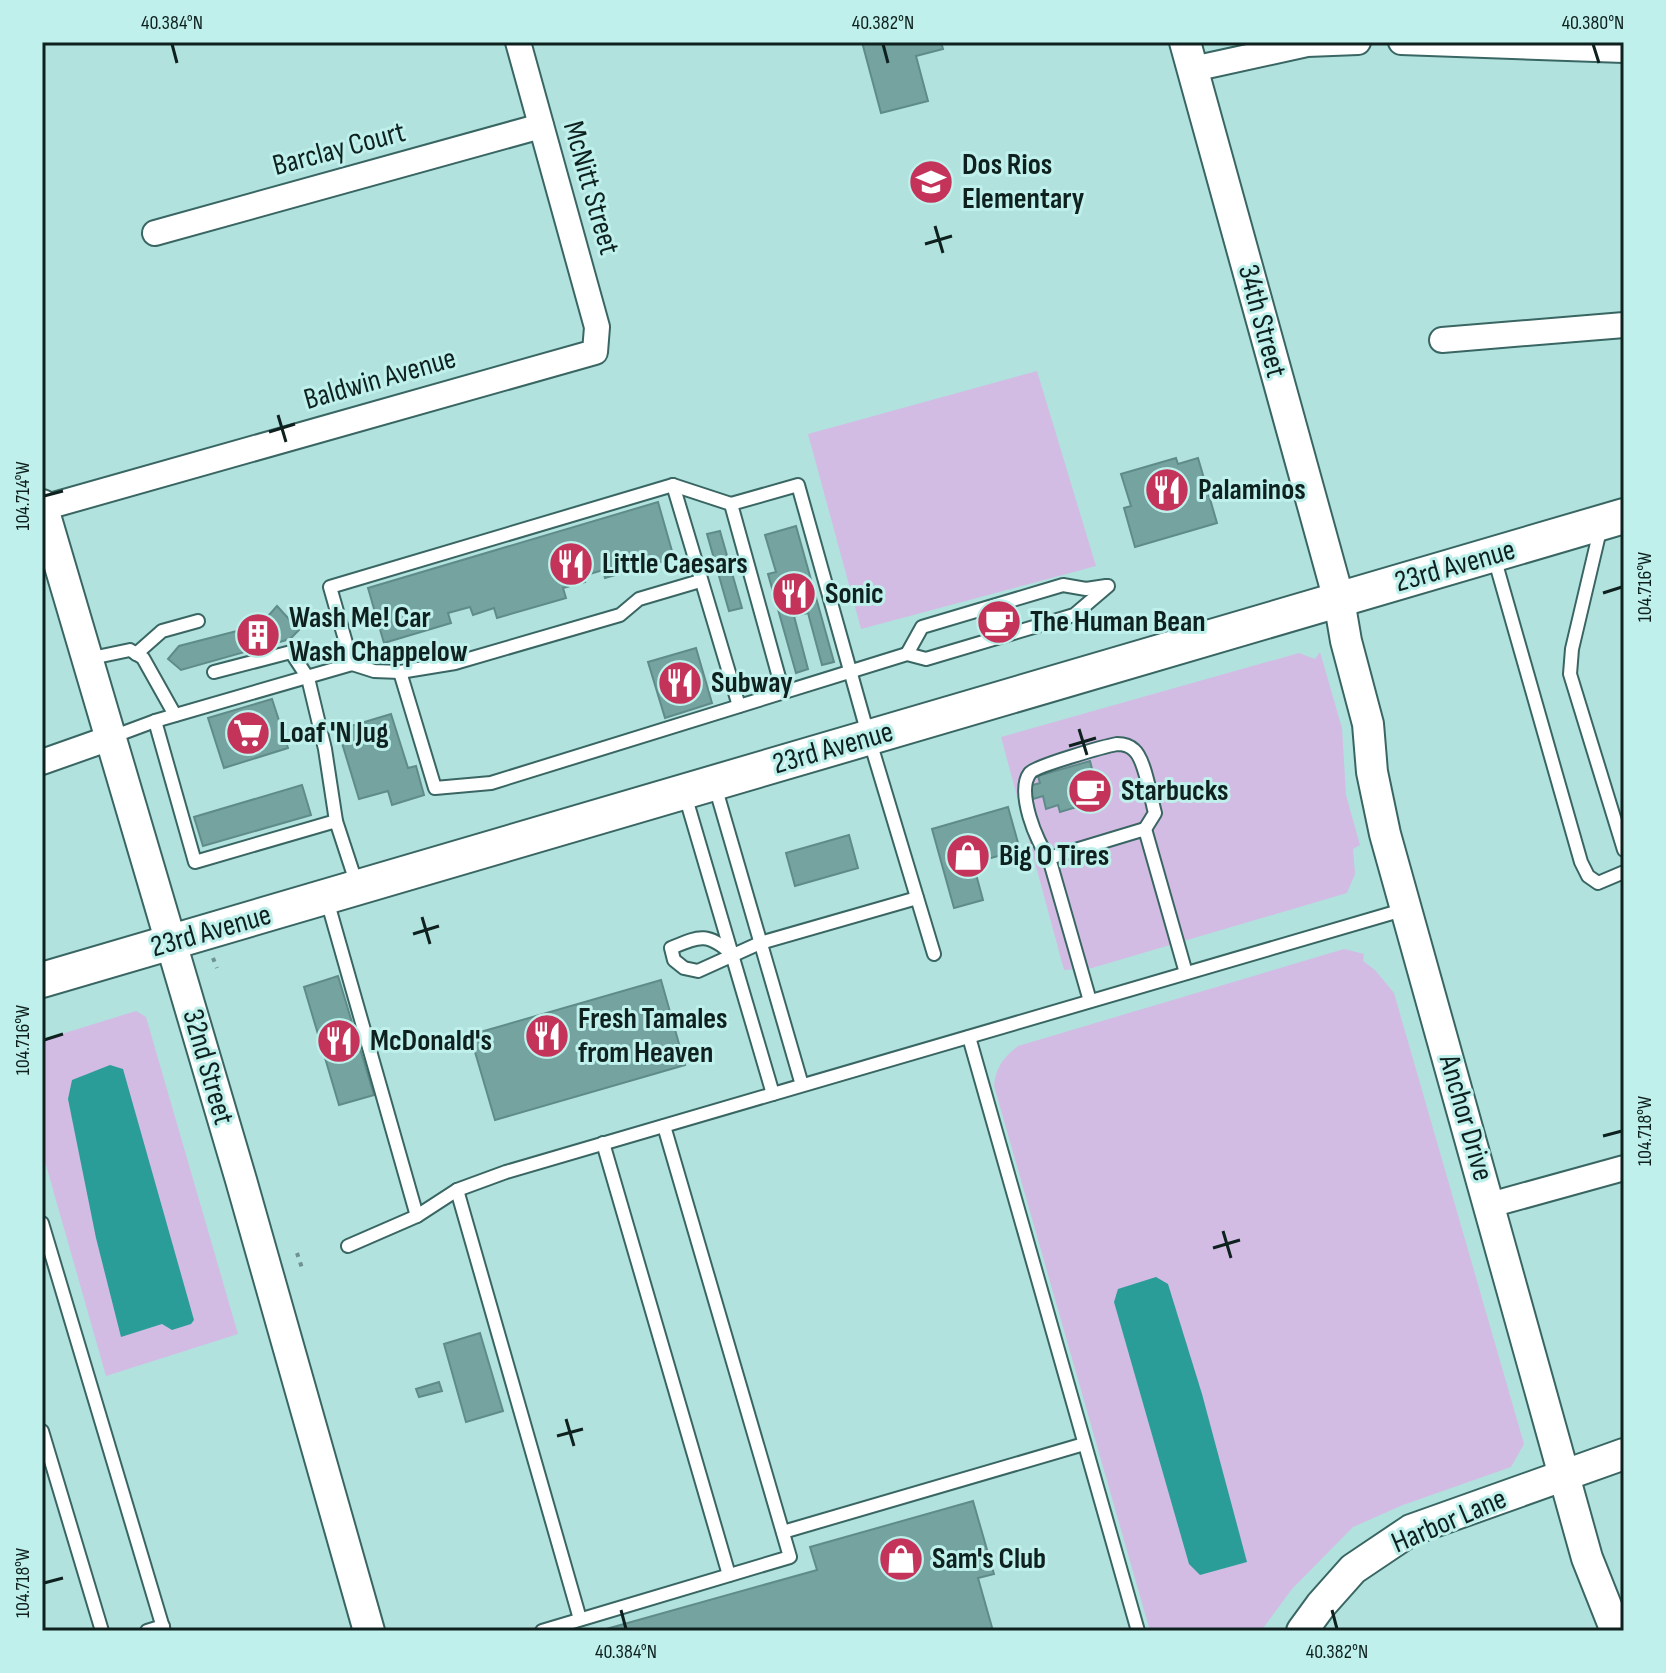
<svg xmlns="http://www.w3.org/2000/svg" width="1666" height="1673" viewBox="0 0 1666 1673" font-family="'Sofia Sans Condensed',sans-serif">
  <rect width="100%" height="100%" fill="#b2e2de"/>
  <g fill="#d2bce4">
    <path d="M1037,371L1096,566L861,629L808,434Z"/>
    <path d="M1320,652L1342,728L1346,795L1360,845L1353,849L1355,874L1347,893L1092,968L1064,970L1001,737L1299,653L1315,659Z"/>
    <path d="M1344,949L1364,954L1363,961L1375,970L1394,993L1524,1444L1511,1467L1403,1505L1353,1527L1292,1589L1261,1631H1150L994,1086C996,1067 1003,1058 1018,1046Z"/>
    <path d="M136,1011L146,1017L238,1334L106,1376L42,1151V1040Z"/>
  </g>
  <g fill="#2b9d98">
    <path d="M110,1065L123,1069L194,1320L191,1324L172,1330L162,1324L121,1337L96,1238L68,1099L72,1080Z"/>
    <path d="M1156,1277L1168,1284L1202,1394L1247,1562L1200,1575L1189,1564L1114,1302L1118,1289Z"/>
  </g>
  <g fill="#75a3a0" stroke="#5f8c89" stroke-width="2">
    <path d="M862,42H941L943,49L916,56L928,101L881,113Z"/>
    <path d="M1176,458L1178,464L1198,458L1217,523L1135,547L1124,508L1131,506L1121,474Z"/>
    <path d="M658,502L674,558L605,578L603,570L583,576L585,582L563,588L566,598L497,618L494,608L473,615L470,607L448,613L451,623L384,643L368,588Z"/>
    <path d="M796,526L834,662L822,665L808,613L794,616L808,669L796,673L768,574L776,572L765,535Z"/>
    <path d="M720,531L742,608L729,611L707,534Z"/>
    <path d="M277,606L299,630L290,639L181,670L168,659L179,646L260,625Z"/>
    <path d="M1013,610L1017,624L985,633L981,620Z"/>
    <path d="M696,648L712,703L665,718L648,662Z"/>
    <path d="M272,699L288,748L224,768L208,718Z"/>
    <path d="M391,714L408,768L416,766L424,795L392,805L388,791L359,799L338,730Z"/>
    <path d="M1090,761L1095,780L1100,779L1105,794L1099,796L1100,800L1060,812L1058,805L1046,809L1043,796L1033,799L1029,786L1040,783L1038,776Z"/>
    <path d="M302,785L311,815L203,846L194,817Z"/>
    <path d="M1008,807L1020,850L973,863L983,900L954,908L932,829Z"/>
    <path d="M849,835L858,868L795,886L786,853Z"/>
    <path d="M338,976L374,1095L339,1105L304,987Z"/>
    <path d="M661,980L685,1065L495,1120L470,1035Z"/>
    <path d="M480,1333L503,1411L466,1422L444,1344Z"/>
    <path d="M439,1382L442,1391L419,1397L416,1389Z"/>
    <path d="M973,1501L994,1574L978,1578L993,1631H599L817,1570L810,1547Z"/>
  </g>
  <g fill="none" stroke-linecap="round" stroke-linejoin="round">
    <g stroke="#396663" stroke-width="16">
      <g id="service">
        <path d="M673,485L731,504"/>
        <path d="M1601,526L1572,649L1570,674L1624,850"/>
        <path d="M1494,557L1581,862L1588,876L1598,883L1624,872"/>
        <path d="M136,654L162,631L198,621"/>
        <path d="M907,654L922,627L1063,585L1086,589L1106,586"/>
        <path d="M87,659L130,650L143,658L175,715"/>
        <path d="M352,664L330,587L673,485L739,706"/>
        <path d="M214,672L291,652L308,678L325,749L336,821"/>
        <path d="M400,672L435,788L491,783L907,654L926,659L1074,615L1108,586"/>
        <path d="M783,692L731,504L798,485L869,738L934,954"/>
        <path d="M155,721L195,862L336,821L357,885"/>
        <path d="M112,737L155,721L352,664L374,671L400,672L455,663L620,615L639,599L700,581"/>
        <path d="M715,786L802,1085"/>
        <path d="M685,795L773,1094"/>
        <path d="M1049,858C1036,842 1016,791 1030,773C1035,766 1106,746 1117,744C1123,744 1130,746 1134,750C1145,759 1151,799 1155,813L1145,829"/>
        <path d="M327,900L417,1216"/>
        <path d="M732,954C707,932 700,936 671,948L674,960L684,968L698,971L760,943L917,898"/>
        <path d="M1090,1001L1049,858L1145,829L1186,973"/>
        <path d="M969,1037L1138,1631"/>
        <path d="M603,1143L729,1575"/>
        <path d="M457,1190L580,1619"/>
        <path d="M42,1223L164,1631"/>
        <path d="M348,1246L417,1216L457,1190L506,1172L1406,909"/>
        <path d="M42,1431L102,1631"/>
        <path d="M783,1532L1084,1444"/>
        <path d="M147,1631L163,1626"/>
        <path d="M542,1631L790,1557L664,1126"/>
      </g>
    </g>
    <g stroke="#396663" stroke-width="28">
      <g id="minor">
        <path d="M1401,42L1624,50"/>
        <path d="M1193,69L1307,44L1358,42"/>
        <path d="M155,233L541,126"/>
        <path d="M1442,340L1624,325"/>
        <path d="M43,508L595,352L597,327L518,42"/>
        <path d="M42,762L110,738"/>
        <path d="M1490,1205L1624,1168"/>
      </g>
    </g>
    <g stroke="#396663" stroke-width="34">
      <g id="tertiary">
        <path d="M1185,42L1339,600L1346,641L1368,724L1372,772L1385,834L1587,1558L1616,1631"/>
        <path d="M42,505L241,1180L369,1631"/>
        <path d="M1302,1631L1321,1605L1353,1569L1411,1530L1624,1454"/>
      </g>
    </g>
    <g stroke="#396663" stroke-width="38">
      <path id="secondary" d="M42,980L1624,516"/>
    </g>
    <g stroke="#6e928f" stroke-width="4" stroke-dasharray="4 6" stroke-linecap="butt">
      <path d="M213,958L217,968"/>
      <path d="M297,1253L302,1268"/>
    </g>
    <use href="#service" stroke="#fff" stroke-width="12"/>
    <use href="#minor" stroke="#fff" stroke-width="24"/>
    <use href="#tertiary" stroke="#fff" stroke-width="30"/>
    <use href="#secondary" stroke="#fff" stroke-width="34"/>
  </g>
  <path fill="none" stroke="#0e211f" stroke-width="3" d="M172,44L177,63M883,44L888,63M1593,44L1599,63M935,226L943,253M925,244L952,236M278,415L286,442M269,432L295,424M44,496L63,491M1603,593L1622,587M1079,729L1087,755M1069,746L1096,738M422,917L430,944M413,934L439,926M44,1040L63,1034M1603,1136L1622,1131M1223,1231L1231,1258M1213,1248L1240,1240M566,1419L574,1446M557,1436L583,1429M44,1583L63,1578M621,1610L626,1629M1332,1610L1337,1629"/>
  <defs>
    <g id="school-disc" transform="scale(2.3)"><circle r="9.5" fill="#c3335a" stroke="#bff0eb"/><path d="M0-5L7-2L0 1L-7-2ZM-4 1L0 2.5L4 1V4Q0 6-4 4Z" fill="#fff"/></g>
    <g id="restaurant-disc" transform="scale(2.3)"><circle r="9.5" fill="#c3335a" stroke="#bff0eb"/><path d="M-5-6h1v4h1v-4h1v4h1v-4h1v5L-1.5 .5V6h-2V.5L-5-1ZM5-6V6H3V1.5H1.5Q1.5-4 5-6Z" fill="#fff"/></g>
    <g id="cafe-disc" transform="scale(2.3)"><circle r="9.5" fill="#c3335a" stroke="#bff0eb"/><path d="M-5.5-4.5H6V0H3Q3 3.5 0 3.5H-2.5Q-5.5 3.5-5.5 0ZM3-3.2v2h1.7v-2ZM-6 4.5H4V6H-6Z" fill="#fff"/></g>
    <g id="building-disc" transform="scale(2.3)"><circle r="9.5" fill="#c3335a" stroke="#bff0eb"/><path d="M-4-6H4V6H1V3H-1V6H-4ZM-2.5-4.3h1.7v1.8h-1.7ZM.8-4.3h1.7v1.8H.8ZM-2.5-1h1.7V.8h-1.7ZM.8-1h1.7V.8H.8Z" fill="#fff"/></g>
    <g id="supermarket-disc" transform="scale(2.3)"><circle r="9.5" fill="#c3335a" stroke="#bff0eb"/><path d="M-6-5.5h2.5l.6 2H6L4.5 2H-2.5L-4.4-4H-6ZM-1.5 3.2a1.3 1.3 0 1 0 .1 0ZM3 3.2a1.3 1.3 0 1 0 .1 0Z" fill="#fff"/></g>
    <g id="shop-disc" transform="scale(2.3)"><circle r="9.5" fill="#c3335a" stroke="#bff0eb"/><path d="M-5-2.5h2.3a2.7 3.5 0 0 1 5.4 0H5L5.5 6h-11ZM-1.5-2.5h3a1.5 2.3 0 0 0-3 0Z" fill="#fff"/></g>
  </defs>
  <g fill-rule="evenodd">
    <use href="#school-disc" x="931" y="182"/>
    <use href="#restaurant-disc" x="1167" y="490"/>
    <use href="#restaurant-disc" x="571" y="564"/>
    <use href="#restaurant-disc" x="794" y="594"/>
    <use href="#cafe-disc" x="999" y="622"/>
    <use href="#building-disc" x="258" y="635"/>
    <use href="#restaurant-disc" x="680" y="683"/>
    <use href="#supermarket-disc" x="248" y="733"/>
    <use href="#cafe-disc" x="1090" y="791"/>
    <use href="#shop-disc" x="968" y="856"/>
    <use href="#restaurant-disc" x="547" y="1036"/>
    <use href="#restaurant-disc" x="339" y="1041"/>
    <use href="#shop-disc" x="901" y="1559"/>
  </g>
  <g text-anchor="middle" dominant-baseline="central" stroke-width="6" stroke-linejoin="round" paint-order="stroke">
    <g font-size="30" fill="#0e211f" stroke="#bff0eb">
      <text transform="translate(339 149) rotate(-15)">Barclay Court</text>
      <text transform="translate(591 188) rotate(74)">McNitt Street</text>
      <text transform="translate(1262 321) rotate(75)">34th Street</text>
      <text transform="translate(380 379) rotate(-16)">Baldwin Avenue</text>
      <text transform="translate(1455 566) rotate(-16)">23rd Avenue</text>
      <text transform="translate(833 748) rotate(-16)">23rd Avenue</text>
      <text transform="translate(211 931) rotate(-16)">23rd Avenue</text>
      <text transform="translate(208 1067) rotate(74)">32nd Street</text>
      <text transform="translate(1466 1118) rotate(74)">Anchor Drive</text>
      <text transform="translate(1449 1521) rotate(-23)">Harbor Lane</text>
    </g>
    <g font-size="30" font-weight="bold" fill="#0e211f" stroke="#bff0eb" text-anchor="start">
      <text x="962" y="165">Dos Rios<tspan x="962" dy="34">Elementary</tspan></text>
      <text x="1198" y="490">Palaminos</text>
      <text x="602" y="564">Little Caesars</text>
      <text x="825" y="594">Sonic</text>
      <text x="289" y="618">Wash Me! Car<tspan x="289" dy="34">Wash Chappelow</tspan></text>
      <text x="1030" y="622">The Human Bean</text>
      <text x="711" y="683">Subway</text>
      <text x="279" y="733">Loaf 'N Jug</text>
      <text x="1121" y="791">Starbucks</text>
      <text x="999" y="856">Big O Tires</text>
      <text x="578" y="1019">Fresh Tamales<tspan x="578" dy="34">from Heaven</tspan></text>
      <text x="370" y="1041">McDonald's</text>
      <text x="932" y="1559">Sam's Club</text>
    </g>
  </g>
  <rect width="1666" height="1673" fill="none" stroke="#bff0eb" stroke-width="88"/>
  <rect x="44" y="44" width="1578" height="1585" fill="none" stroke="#0e211f" stroke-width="3"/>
  <g font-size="20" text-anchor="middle" fill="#0e211f">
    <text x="172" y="29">40.384°N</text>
    <text x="883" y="29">40.382°N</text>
    <text x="1593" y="29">40.380°N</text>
    <text transform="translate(22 496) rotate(-90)" y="7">104.714°W</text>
    <text transform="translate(1644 587) rotate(-90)" y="7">104.716°W</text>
    <text transform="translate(22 1040) rotate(-90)" y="7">104.716°W</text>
    <text transform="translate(1644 1131) rotate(-90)" y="7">104.718°W</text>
    <text transform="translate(22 1583) rotate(-90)" y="7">104.718°W</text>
    <text x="626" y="1658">40.384°N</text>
    <text x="1337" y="1658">40.382°N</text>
  </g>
</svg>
